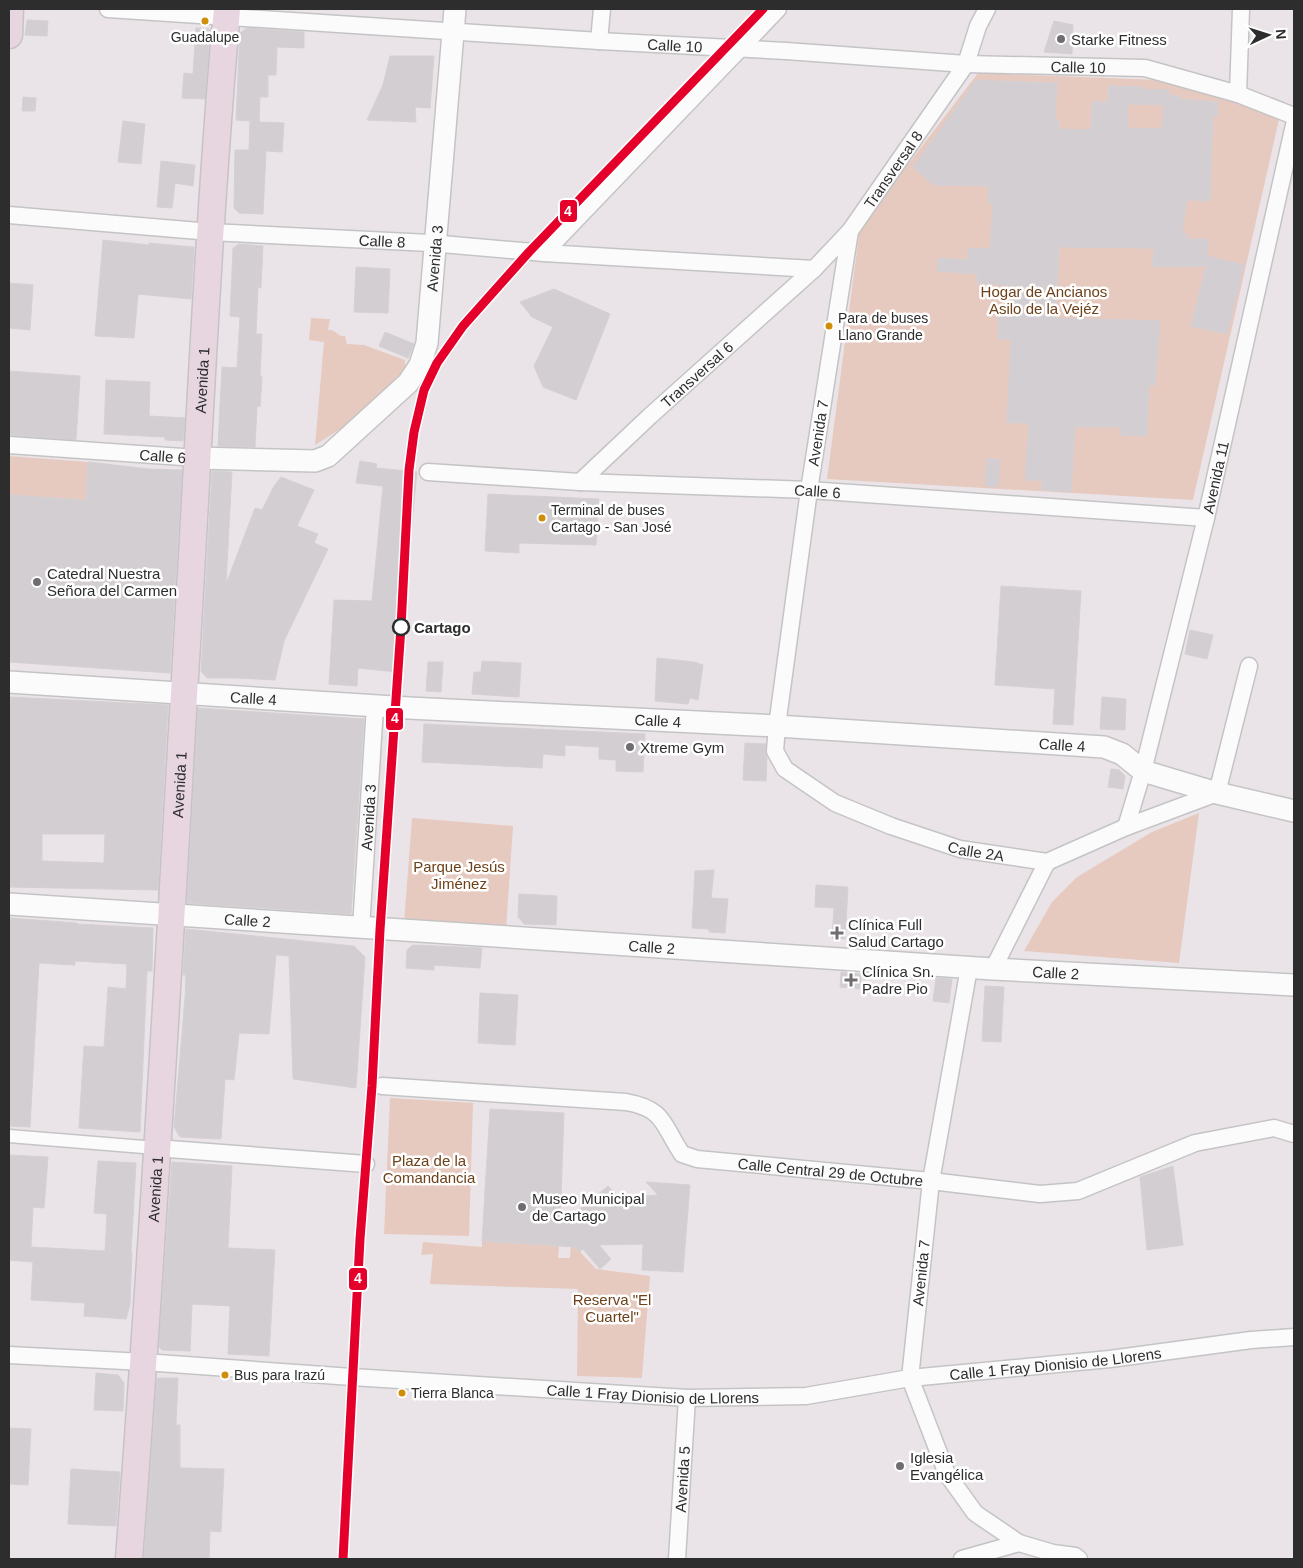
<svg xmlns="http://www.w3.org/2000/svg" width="1303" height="1568" viewBox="0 0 1303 1568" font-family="Arial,sans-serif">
  <rect width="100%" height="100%" fill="#eae4e9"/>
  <g fill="#e7cabf">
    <path d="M978,73L1161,80L1280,115L1193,500L827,479L860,227Z"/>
    <path d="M311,318L330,319L328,330H332L341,336H345L347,344L364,345L405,360V367L397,377L382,392L345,426L315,445L324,342L309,340Z"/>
    <path d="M9,456L88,462L81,576L70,499L9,495Z"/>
    <path d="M1199,813L1179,963L1024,951L1052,902L1077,877L1152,832Z"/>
    <path d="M412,818L513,826L506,929L404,923Z"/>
    <path d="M390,1098L473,1103L469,1236L384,1234Z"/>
    <path d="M482,1241L559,1246L558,1258H570L571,1242L596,1269L650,1276L642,1378L577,1376L578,1289L430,1284L433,1254L421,1255L423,1242L482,1247Z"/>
  </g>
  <g fill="#d3ced1" stroke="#d5d0d4" fill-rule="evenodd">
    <path d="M27,20L48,21L47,36L25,35Z"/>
    <path d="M1054,21L1073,25L1072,54L1044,52Z"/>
    <path d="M196,28L210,29L205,99L182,98L184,73L193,74Z"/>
    <path d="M247,28L304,32V48L277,47L276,75H268V97H260L259,122L284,123L282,152L266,151L263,214L239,213L234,208L235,150H249L250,121H253L236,120L240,33Z"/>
    <path d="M390,56H434L430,108L415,107L416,122L367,120L383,85Z"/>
    <path d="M976,80L1057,83L1055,119L1059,120V129L1091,130L1092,102H1108V86L1142,87V89L1169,90V95L1179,96V99L1218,102L1217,117H1213L1210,201L1187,200L1182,234H1187V239H1208L1207,259L1208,256L1244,265L1227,334L1191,326L1206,266L1152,267L1154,248L1059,247L1056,318L1160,321L1155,385H1149L1147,436L1120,435V427H1075L1071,492L1042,490V480H1025L1029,423H1007L1011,339H998V317H1013L1015,286L977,283V274L937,271L938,258L968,260V248L990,249L993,203H988L989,186L933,185L913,167ZM1128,104L1164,105L1162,129L1127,128Z"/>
    <path d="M23,97L36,98L35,111H22Z"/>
    <path d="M123,121L145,124L141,164L118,162Z"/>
    <path d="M161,161L195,165L193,186L175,183L172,208L157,207Z"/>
    <path d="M103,240L149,245V243L194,247L191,299L138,294L134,338L95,336Z"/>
    <path d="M239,244L263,246L261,288L258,287L256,334H262L260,376L262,377L260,407L257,406L255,447L218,446L222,367L237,368L240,317L230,316L233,248Z"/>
    <path d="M356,267L390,269L388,313L354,312Z"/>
    <path d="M9,283L33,285L30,330L9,328Z"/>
    <path d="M554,289L610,314L576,400L543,387L534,366L553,327L532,317L520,302Z"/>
    <path d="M385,332L414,344L408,358L379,346Z"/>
    <path d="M9,371L80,376L76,440L9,435Z"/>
    <path d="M106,380L150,382L149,416L185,418L183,441L165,440V437L104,434Z"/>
    <path d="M987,458L1000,460L998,487L985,486Z"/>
    <path d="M360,461L377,464L376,468L417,472L397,672L358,668L357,686L329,684L334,600L372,601L383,486L356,483Z"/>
    <path d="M88,462L149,469L182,470L170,673L9,662V495L86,500Z"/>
    <path d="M212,471L232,472L226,584L255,508L262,510L274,486L281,477L314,490L297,526L318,534L314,543L328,549L284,641L275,680L238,678H207L201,671Z"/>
    <path d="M488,494L599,499L596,545L519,543V553L485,551Z"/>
    <path d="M1001,586L1081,591L1073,725L1053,724L1055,689L995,685Z"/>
    <path d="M1190,630L1213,635L1207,659L1185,654Z"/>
    <path d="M657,658L694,662L703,665L698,700L690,698L688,704L655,701Z"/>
    <path d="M482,661L521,663L519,697L472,694L474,672H481Z"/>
    <path d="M428,662H443L441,692L426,691Z"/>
    <path d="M9,697L168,705L158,890L9,887ZM42,834H105L104,863L42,861Z"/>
    <path d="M1102,697L1126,699L1125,730L1100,729Z"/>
    <path d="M198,708L364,719L351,914L187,903Z"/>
    <path d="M424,724L645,734L643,772L616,771V760L599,759V747L565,745V756L543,754L542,768L422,762Z"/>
    <path d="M745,743L766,744L765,751L767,757L766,781L743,780Z"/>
    <path d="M1111,769L1119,770L1125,776L1123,789L1108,787Z"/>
    <path d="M714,870L711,898L728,899L725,933L709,932V929L692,928L695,871Z"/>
    <path d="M816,885L848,887L845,939L832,938L834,908L815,907Z"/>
    <path d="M519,894L557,896L556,925L524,924L518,917Z"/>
    <path d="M9,918L77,923V924L153,928L152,971H147L140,1132L79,1128L84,1046L104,1047L108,987L126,989L127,964L75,961V965L39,963L30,1127L9,1126Z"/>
    <path d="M186,929L354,946L365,957L356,1088L293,1079L289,956L276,955L269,1034L239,1033L234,1080L225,1079L221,1139L180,1137L174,1127L185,998L186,975H183Z"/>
    <path d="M413,945L482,948L480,968L434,965V970L406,968L407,950Z"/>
    <path d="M841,972L861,974L860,989L840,987Z"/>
    <path d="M936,978L952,979L949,1003L933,1001Z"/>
    <path d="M985,986L1004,987L1001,1042L982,1041Z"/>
    <path d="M480,993L518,995L515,1045L478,1043Z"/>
    <path d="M490,1109L564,1113L560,1225L608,1186L620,1198L658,1195L646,1182L690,1185L683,1272L642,1270L643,1244L599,1245L611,1259L600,1269L583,1249L580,1252L575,1247L482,1241Z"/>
    <path d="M9,1155L48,1157L44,1208L33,1207L31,1247L105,1251L107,1214L94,1213L98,1161L136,1163L131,1252L132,1253L130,1305L126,1319L84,1316L85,1303L31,1300L33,1262L9,1260Z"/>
    <path d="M172,1162L232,1166L228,1248L275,1250L269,1356L228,1354L230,1306L192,1304L190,1351L162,1350L159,1347Z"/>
    <path d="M1173,1166L1183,1245L1147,1250L1140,1177Z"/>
    <path d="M96,1373L118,1375L124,1383L123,1411L94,1410Z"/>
    <path d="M158,1378H178L176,1425H180V1468L224,1469L221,1532L210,1531L209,1559H144L157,1379Z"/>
    <path d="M9,1428L31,1429L28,1485L9,1484Z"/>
    <path d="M71,1469L120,1472L116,1526L68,1524Z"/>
  </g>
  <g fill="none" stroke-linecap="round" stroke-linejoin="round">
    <g stroke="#c4c4c5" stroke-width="15">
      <path id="pedestrian" d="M9,1136L156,1148"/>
    </g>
    <g stroke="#c4c4c5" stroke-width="19">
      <g id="minor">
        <path id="s1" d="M108,9L599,41L786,51L966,64L1145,68L1238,94L1294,116"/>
        <path d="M599,41L602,9"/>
        <path d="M1238,94L1241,9"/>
        <path id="s2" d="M9,215L211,232L430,243L544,253L814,269"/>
        <path id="s3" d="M850,231L809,490L777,726L775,751L785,769L835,803L891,826L960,849L1047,862L1126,827L1217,793L1249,666"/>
        <path d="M544,253L778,9"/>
        <path id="s4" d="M9,445L197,458"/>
        <path id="s5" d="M428,472L580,482L809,490L1206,518"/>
        <path id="s6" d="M580,482L650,416L814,269L850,231L966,64L978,26L987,9"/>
        <path id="s7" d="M1126,827L1143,771L1206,518L1294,125"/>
        <path id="s8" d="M361,928L375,706"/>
        <path d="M969,968L931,1181L910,1378L947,1474L975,1513L1019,1543"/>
        <path d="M993,969L1047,862"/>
        <path id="s9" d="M382,1086L626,1102C665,1109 662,1124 682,1154L697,1159L931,1181L1040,1194L1078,1191L1195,1143L1274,1128L1294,1134"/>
        <path d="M156,1148L366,1164"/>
        <path id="s10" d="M9,1355L144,1362L352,1377L687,1398L806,1396L910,1378L1110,1359L1251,1340L1294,1337"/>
        <path id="s11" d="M677,1559L687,1398"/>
        <path d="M962,1559L1019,1543L1053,1553L1075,1556L1079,1559"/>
      </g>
    </g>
    <g stroke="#c4c4c5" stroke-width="24">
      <g id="tertiary">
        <path id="s12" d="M197,458L315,461L328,456L408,383L420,365L427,343L455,9"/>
        <path id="s13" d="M9,682L409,708L777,726L1104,747L1122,754L1143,771L1217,793L1294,811"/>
        <path id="s14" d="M9,904L993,969L1294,985"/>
      </g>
    </g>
    <g stroke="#c6c3c5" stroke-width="29">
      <g id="primary">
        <path d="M9,35L10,9"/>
        <path id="s15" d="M129,1559C151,1271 168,983 184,694C198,466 207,237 227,9"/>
      </g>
    </g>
    <use href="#pedestrian" stroke="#fcfbfc" stroke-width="12"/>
    <use href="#minor" stroke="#fcfbfc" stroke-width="16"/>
    <use href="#tertiary" stroke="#fcfbfc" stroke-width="21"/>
    <use href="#primary" stroke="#e7d6e0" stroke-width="26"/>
    <g stroke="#fff" stroke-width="12">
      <path id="rail-1" d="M343,1559L360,1239L372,1086L380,930L401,627L409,470L414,432L424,390L437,363L463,326L529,252L763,9"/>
    </g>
    <use href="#rail-1" stroke="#e4002b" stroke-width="9"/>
  </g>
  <g fill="#cf8e09" stroke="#fff" stroke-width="2">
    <circle cx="205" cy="21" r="4.5"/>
    <circle cx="829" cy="326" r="4.5"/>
    <circle cx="542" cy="518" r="4.5"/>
    <circle cx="225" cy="1375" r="4.5"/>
    <circle cx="402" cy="1393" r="4.5"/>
  </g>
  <g fill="#6f6d6f" stroke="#fff" stroke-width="2">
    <circle cx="1061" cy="39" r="5"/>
    <circle cx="37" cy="582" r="5"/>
    <circle cx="630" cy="747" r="5"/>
    <path d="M834.5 925.5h5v5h5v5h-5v5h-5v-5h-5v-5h5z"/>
    <path d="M848.5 972.5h5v5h5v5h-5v5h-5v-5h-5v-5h5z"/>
    <circle cx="522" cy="1207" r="5"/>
    <circle cx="900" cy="1466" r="5"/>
  </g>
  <circle fill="#fff" stroke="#2d2d2d" stroke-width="2.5" cx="401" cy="627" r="8"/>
  <g text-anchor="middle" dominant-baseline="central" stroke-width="5" stroke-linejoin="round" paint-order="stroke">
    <g font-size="14" fill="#2d2d2d" stroke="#fff" text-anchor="start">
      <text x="205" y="37" text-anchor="middle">Guadalupe</text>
      <text x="838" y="318">Para de buses<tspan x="838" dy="17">Llano Grande</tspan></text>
      <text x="551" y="510">Terminal de buses<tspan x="551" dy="17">Cartago - San José</tspan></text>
      <text x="234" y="1375">Bus para Irazú</text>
      <text x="411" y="1393">Tierra Blanca</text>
    </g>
    <g font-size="15" fill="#2d2d2d" stroke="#fff" text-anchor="start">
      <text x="1071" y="39">Starke Fitness</text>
      <text x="47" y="573">Catedral Nuestra<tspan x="47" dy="17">Señora del Carmen</tspan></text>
      <text x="640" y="747">Xtreme Gym</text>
      <text x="848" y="924">Clínica Full<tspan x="848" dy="17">Salud Cartago</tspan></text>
      <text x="862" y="971">Clínica Sn.<tspan x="862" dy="17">Padre Pio</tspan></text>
      <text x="532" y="1198">Museo Municipal<tspan x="532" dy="17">de Cartago</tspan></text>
      <text x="910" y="1457">Iglesia<tspan x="910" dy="17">Evangélica</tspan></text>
    </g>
    <g font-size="15" fill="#2d2d2d" stroke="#fff">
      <text stroke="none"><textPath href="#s1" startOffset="568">Calle 10</textPath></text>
      <text stroke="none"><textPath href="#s1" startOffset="972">Calle 10</textPath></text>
      <text stroke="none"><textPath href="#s6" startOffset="444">Transversal 8</textPath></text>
      <text stroke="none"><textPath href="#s2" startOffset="374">Calle 8</textPath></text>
      <text stroke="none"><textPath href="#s12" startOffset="370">Avenida 3</textPath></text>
      <text stroke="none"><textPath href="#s6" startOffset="159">Transversal 6</textPath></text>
      <text stroke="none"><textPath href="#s15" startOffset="1181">Avenida 1</textPath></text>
      <text transform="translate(818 433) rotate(-81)">Avenida 7</text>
      <text stroke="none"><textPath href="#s4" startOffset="154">Calle 6</textPath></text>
      <text stroke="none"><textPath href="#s7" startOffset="361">Avenida 11</textPath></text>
      <text stroke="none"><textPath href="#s5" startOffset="390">Calle 6</textPath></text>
      <text stroke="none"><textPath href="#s13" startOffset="245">Calle 4</textPath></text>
      <text stroke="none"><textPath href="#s13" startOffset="650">Calle 4</textPath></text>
      <text stroke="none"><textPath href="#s13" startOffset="1055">Calle 4</textPath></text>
      <text stroke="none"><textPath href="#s15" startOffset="776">Avenida 1</textPath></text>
      <text stroke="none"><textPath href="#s8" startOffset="111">Avenida 3</textPath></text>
      <text stroke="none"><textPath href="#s3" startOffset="756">Calle 2A</textPath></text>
      <text stroke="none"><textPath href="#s14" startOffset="239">Calle 2</textPath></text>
      <text stroke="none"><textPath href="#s14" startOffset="644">Calle 2</textPath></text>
      <text stroke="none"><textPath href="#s14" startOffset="1049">Calle 2</textPath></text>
      <text stroke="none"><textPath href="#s9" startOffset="475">Calle Central 29 de Octubre</textPath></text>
      <text stroke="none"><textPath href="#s15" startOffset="371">Avenida 1</textPath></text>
      <text transform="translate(921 1273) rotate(-84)">Avenida 7</text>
      <text stroke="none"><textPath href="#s10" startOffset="1050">Calle 1 Fray Dionisio de Llorens</textPath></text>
      <text stroke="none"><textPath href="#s10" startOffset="645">Calle 1 Fray Dionisio de Llorens</textPath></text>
      <text stroke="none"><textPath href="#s11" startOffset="80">Avenida 5</textPath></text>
    </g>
    <g font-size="15" fill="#6d411a" stroke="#fff">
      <text x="1044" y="291">Hogar de Ancianos<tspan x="1044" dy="17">Asilo de la Vejéz</tspan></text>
      <text x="459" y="866">Parque Jesús<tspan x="459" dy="17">Jiménez</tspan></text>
      <text x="429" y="1160">Plaza de la<tspan x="429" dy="17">Comandancia</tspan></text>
      <text x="612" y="1299">Reserva "El<tspan x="612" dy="17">Cuartel"</tspan></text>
    </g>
    <g font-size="15" font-weight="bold" fill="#2d2d2d" stroke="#fff" text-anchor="start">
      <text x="414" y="627">Cartago</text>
    </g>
  </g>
  <g stroke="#fff" stroke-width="2">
    <rect x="559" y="199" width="19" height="24" rx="5" fill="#e4002b"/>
    <rect x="385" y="707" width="19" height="24" rx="5" fill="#e4002b"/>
    <rect x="348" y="1267" width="20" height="24" rx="5" fill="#e4002b"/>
  </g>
  <g font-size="14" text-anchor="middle" font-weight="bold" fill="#fff">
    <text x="568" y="216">4</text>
    <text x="395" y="723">4</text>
    <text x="358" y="1283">4</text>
  </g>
  <rect width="1303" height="1568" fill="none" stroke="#2d2d2d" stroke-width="20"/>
  <g transform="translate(1268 35) rotate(86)" stroke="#ffffff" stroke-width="4" paint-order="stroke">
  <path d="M0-4L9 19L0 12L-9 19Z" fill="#2d2d2d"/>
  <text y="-8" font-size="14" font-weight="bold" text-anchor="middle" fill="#2d2d2d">N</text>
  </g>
</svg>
